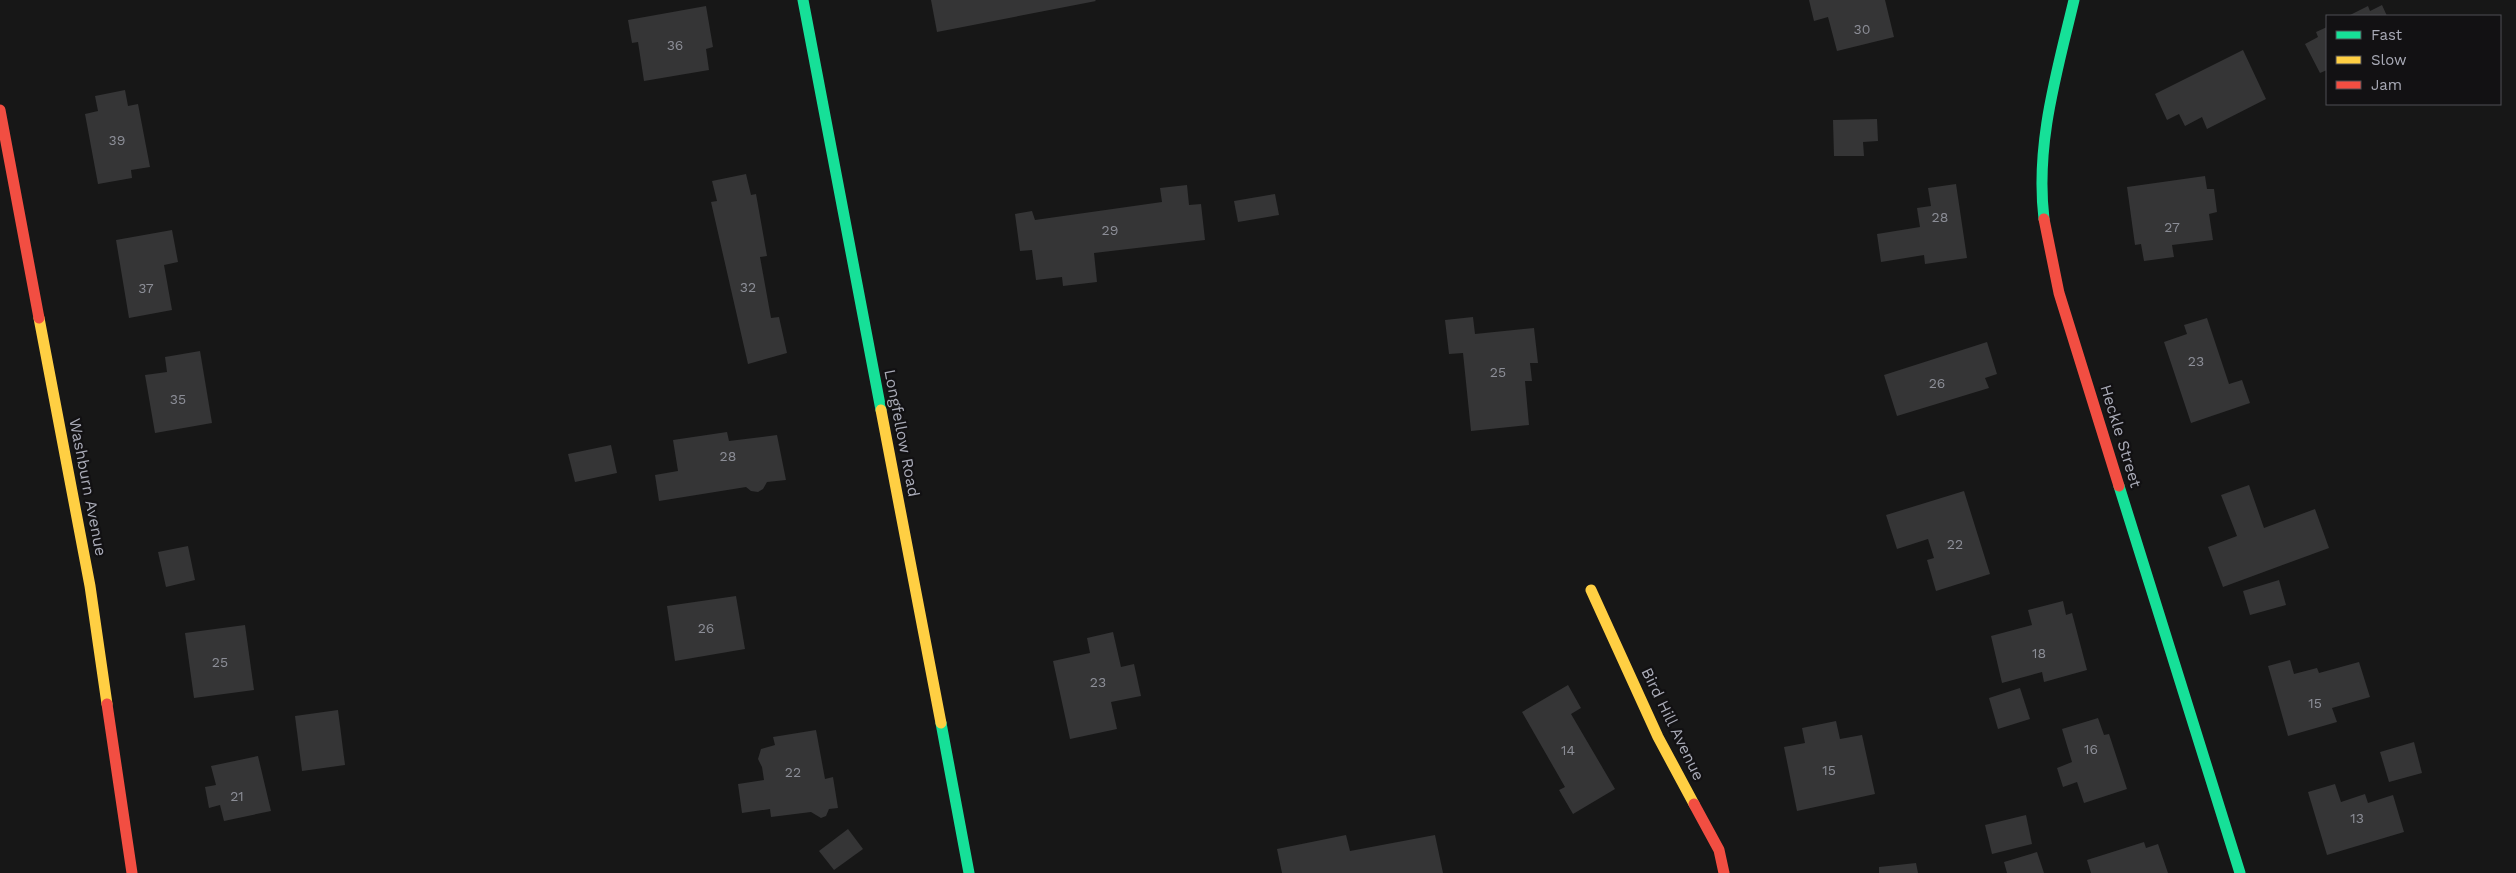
<svg xmlns="http://www.w3.org/2000/svg" width="2516" height="873" viewBox="0 0 2516 873" font-family="'Work Sans',sans-serif">
  <rect width="100%" height="100%" fill="#171717"/>
  <g fill="#353536">
    <path d="M931,0H1095L1096,1L937,32Z"/>
    <path d="M1809,0H1885L1894,37L1837,51L1828,17L1814,21Z"/>
    <path d="M2382,5L2387,16H2348L2368,6L2370,11Z"/>
    <path d="M706,6L713,47L706,49L709,70L644,81L638,42L632,43L628,20Z"/>
    <path d="M2327,27V70L2320,73L2305,44L2318,37L2316,32Z"/>
    <path d="M2243,50L2266,99L2207,129L2202,117L2185,126L2179,114L2167,120L2155,94Z"/>
    <path d="M125,90L128,106L138,104L150,167L131,170L132,178L98,184L85,114L98,111L95,96Z"/>
    <path d="M1877,119L1878,141L1863,142L1864,156H1834L1833,120Z"/>
    <path d="M746,174L751,195L756,194L767,256L760,257L771,318L779,317L787,353L748,364L711,202L717,201L712,181Z"/>
    <path d="M2205,176L2207,189H2214L2217,212L2209,214L2213,240L2172,245L2174,257L2144,261L2141,244L2135,245L2127,187Z"/>
    <path d="M1956,184L1967,258L1925,264L1924,255L1881,262L1877,234L1920,227L1917,208L1931,206L1928,188Z"/>
    <path d="M1187,185L1189,205L1201,204L1205,240L1094,253L1097,282L1063,286L1062,277L1036,280L1032,250L1020,251L1015,214L1032,211L1035,220L1162,202L1160,188Z"/>
    <path d="M1275,194L1279,215L1238,222L1234,201Z"/>
    <path d="M172,230L178,262L164,265L172,310L129,318L116,240Z"/>
    <path d="M1473,317L1475,334L1534,328L1538,363H1530L1532,381H1525L1529,425L1471,431L1463,353L1449,354L1445,320Z"/>
    <path d="M2207,318L2229,384L2242,380L2250,403L2191,423L2164,342L2187,334L2184,325Z"/>
    <path d="M1987,342L1997,374L1985,378L1989,388L1897,416L1884,375Z"/>
    <path d="M200,351L212,423L155,433L145,375L167,372L165,357Z"/>
    <path d="M727,432L729,441L777,435L786,480L767,482L763,489L758,492L751,491L746,487L659,501L655,475L678,471L673,440Z"/>
    <path d="M611,445L617,473L575,482L568,454Z"/>
    <path d="M2249,485L2264,528L2315,509L2329,548L2223,587L2208,547L2237,536L2221,495Z"/>
    <path d="M1964,491L1990,574L1936,591L1927,560L1934,558L1928,539L1897,549L1886,515Z"/>
    <path d="M188,546L195,580L166,587L158,552Z"/>
    <path d="M2279,580L2286,605L2250,615L2243,591Z"/>
    <path d="M736,596L745,649L675,661L667,606Z"/>
    <path d="M2063,601L2066,615L2072,613L2087,670L2044,682L2042,672L2002,683L1991,636L2032,625L2028,610Z"/>
    <path d="M245,625L254,690L194,698L185,633Z"/>
    <path d="M1113,632L1121,667L1134,664L1141,696L1111,702L1117,729L1070,739L1053,661L1090,653L1087,638Z"/>
    <path d="M2290,660L2294,674L2317,668L2319,673L2359,662L2370,697L2332,708L2337,722L2288,736L2268,666Z"/>
    <path d="M1568,685L1581,708L1571,714L1615,789L1573,814L1559,790L1565,787L1522,712Z"/>
    <path d="M2020,688L2030,719L1998,729L1989,698Z"/>
    <path d="M338,710L345,765L302,771L295,716Z"/>
    <path d="M2098,718L2104,735L2109,734L2127,789L2084,803L2077,782L2063,787L2057,768L2072,762L2062,729Z"/>
    <path d="M1836,721L1840,739L1862,735L1875,794L1797,811L1784,747L1805,743L1802,728Z"/>
    <path d="M816,730L825,779L833,777L838,808L829,809L826,816L821,818L811,812L771,817L770,809L742,813L738,784L764,780L762,767L758,759L761,749L775,745L773,737Z"/>
    <path d="M2414,742L2422,773L2389,782L2380,752Z"/>
    <path d="M258,756L271,811L224,821L220,805L209,808L205,787L216,785L211,766Z"/>
    <path d="M2335,784L2341,802L2365,794L2368,803L2393,795L2404,832L2327,855L2308,792Z"/>
    <path d="M2026,815L2032,844L1992,854L1985,825Z"/>
    <path d="M848,829L863,849L834,870L819,851Z"/>
    <path d="M1346,835L1350,851L1435,835L1443,873H1282L1277,849Z"/>
    <path d="M2144,842L2146,848L2158,844L2168,873H2091L2087,860Z"/>
    <path d="M2037,852L2044,873H2007L2004,862Z"/>
    <path d="M1916,863L1918,873H1879V867Z"/>
  </g>
  <g fill="none" stroke-linecap="round" stroke-linejoin="round">
    <g stroke="#16e098" stroke-width="11">
      <path d="M803,0L881,410"/>
      <path d="M2044,219C2035,144 2057,72 2074,0"/>
      <path d="M2119,486L2240,873"/>
      <path d="M941,723L969,873"/>
    </g>
    <g stroke="#ffcf43" stroke-width="11">
      <path d="M39,318L90,586L107,704"/>
      <path d="M881,410L941,723"/>
      <path d="M1591,590L1658,737L1694,804"/>
    </g>
    <g stroke="#f24e42" stroke-width="11">
      <path d="M0,110L39,318"/>
      <path d="M2044,219L2059,293L2119,486"/>
      <path d="M107,704L132,873"/>
      <path d="M1694,804L1719,850L1724,873"/>
    </g>
  </g>
  <g text-anchor="middle" dominant-baseline="central" stroke-width="4.5" stroke-linejoin="round" paint-order="stroke">
    <g font-size="14" fill="#8c8e97">
      <text x="1862" y="29">30</text>
      <text x="675" y="45">36</text>
      <text x="117" y="140">39</text>
      <text x="1940" y="217">28</text>
      <text x="2172" y="227">27</text>
      <text x="1110" y="230">29</text>
      <text x="748" y="287">32</text>
      <text x="146" y="288">37</text>
      <text x="2196" y="361">23</text>
      <text x="1498" y="372">25</text>
      <text x="1937" y="383">26</text>
      <text x="178" y="399">35</text>
      <text x="728" y="456">28</text>
      <text x="1955" y="544">22</text>
      <text x="706" y="628">26</text>
      <text x="2039" y="653">18</text>
      <text x="220" y="662">25</text>
      <text x="1098" y="682">23</text>
      <text x="2315" y="703">15</text>
      <text x="2091" y="749">16</text>
      <text x="1568" y="750">14</text>
      <text x="1829" y="770">15</text>
      <text x="793" y="772">22</text>
      <text x="237" y="796">21</text>
      <text x="2357" y="818">13</text>
    </g>
    <g font-size="16" fill="#a9abb7" stroke="#121113">
      <text transform="translate(902 433) rotate(79)">Longfellow Road</text>
      <text transform="translate(2121 436) rotate(73)">Heckle Street</text>
      <text transform="translate(88 487) rotate(79)">Washburn Avenue</text>
      <text transform="translate(1673 724) rotate(64)">Bird Hill Avenue</text>
    </g>
  </g>
  <rect x="2326" y="15" width="175" height="90" fill="#121113" stroke="#4e4f55"/>
  <rect x="2336" y="31" width="25" height="8" fill="#16e098" stroke="#4e4f55"/>
  <text x="2371" y="40" font-size="15" fill="#a9abb7">Fast</text>
  <rect x="2336" y="56" width="25" height="8" fill="#ffcf43" stroke="#4e4f55"/>
  <text x="2371" y="65" font-size="15" fill="#a9abb7">Slow</text>
  <rect x="2336" y="81" width="25" height="8" fill="#f24e42" stroke="#4e4f55"/>
  <text x="2371" y="90" font-size="15" fill="#a9abb7">Jam</text>
</svg>
